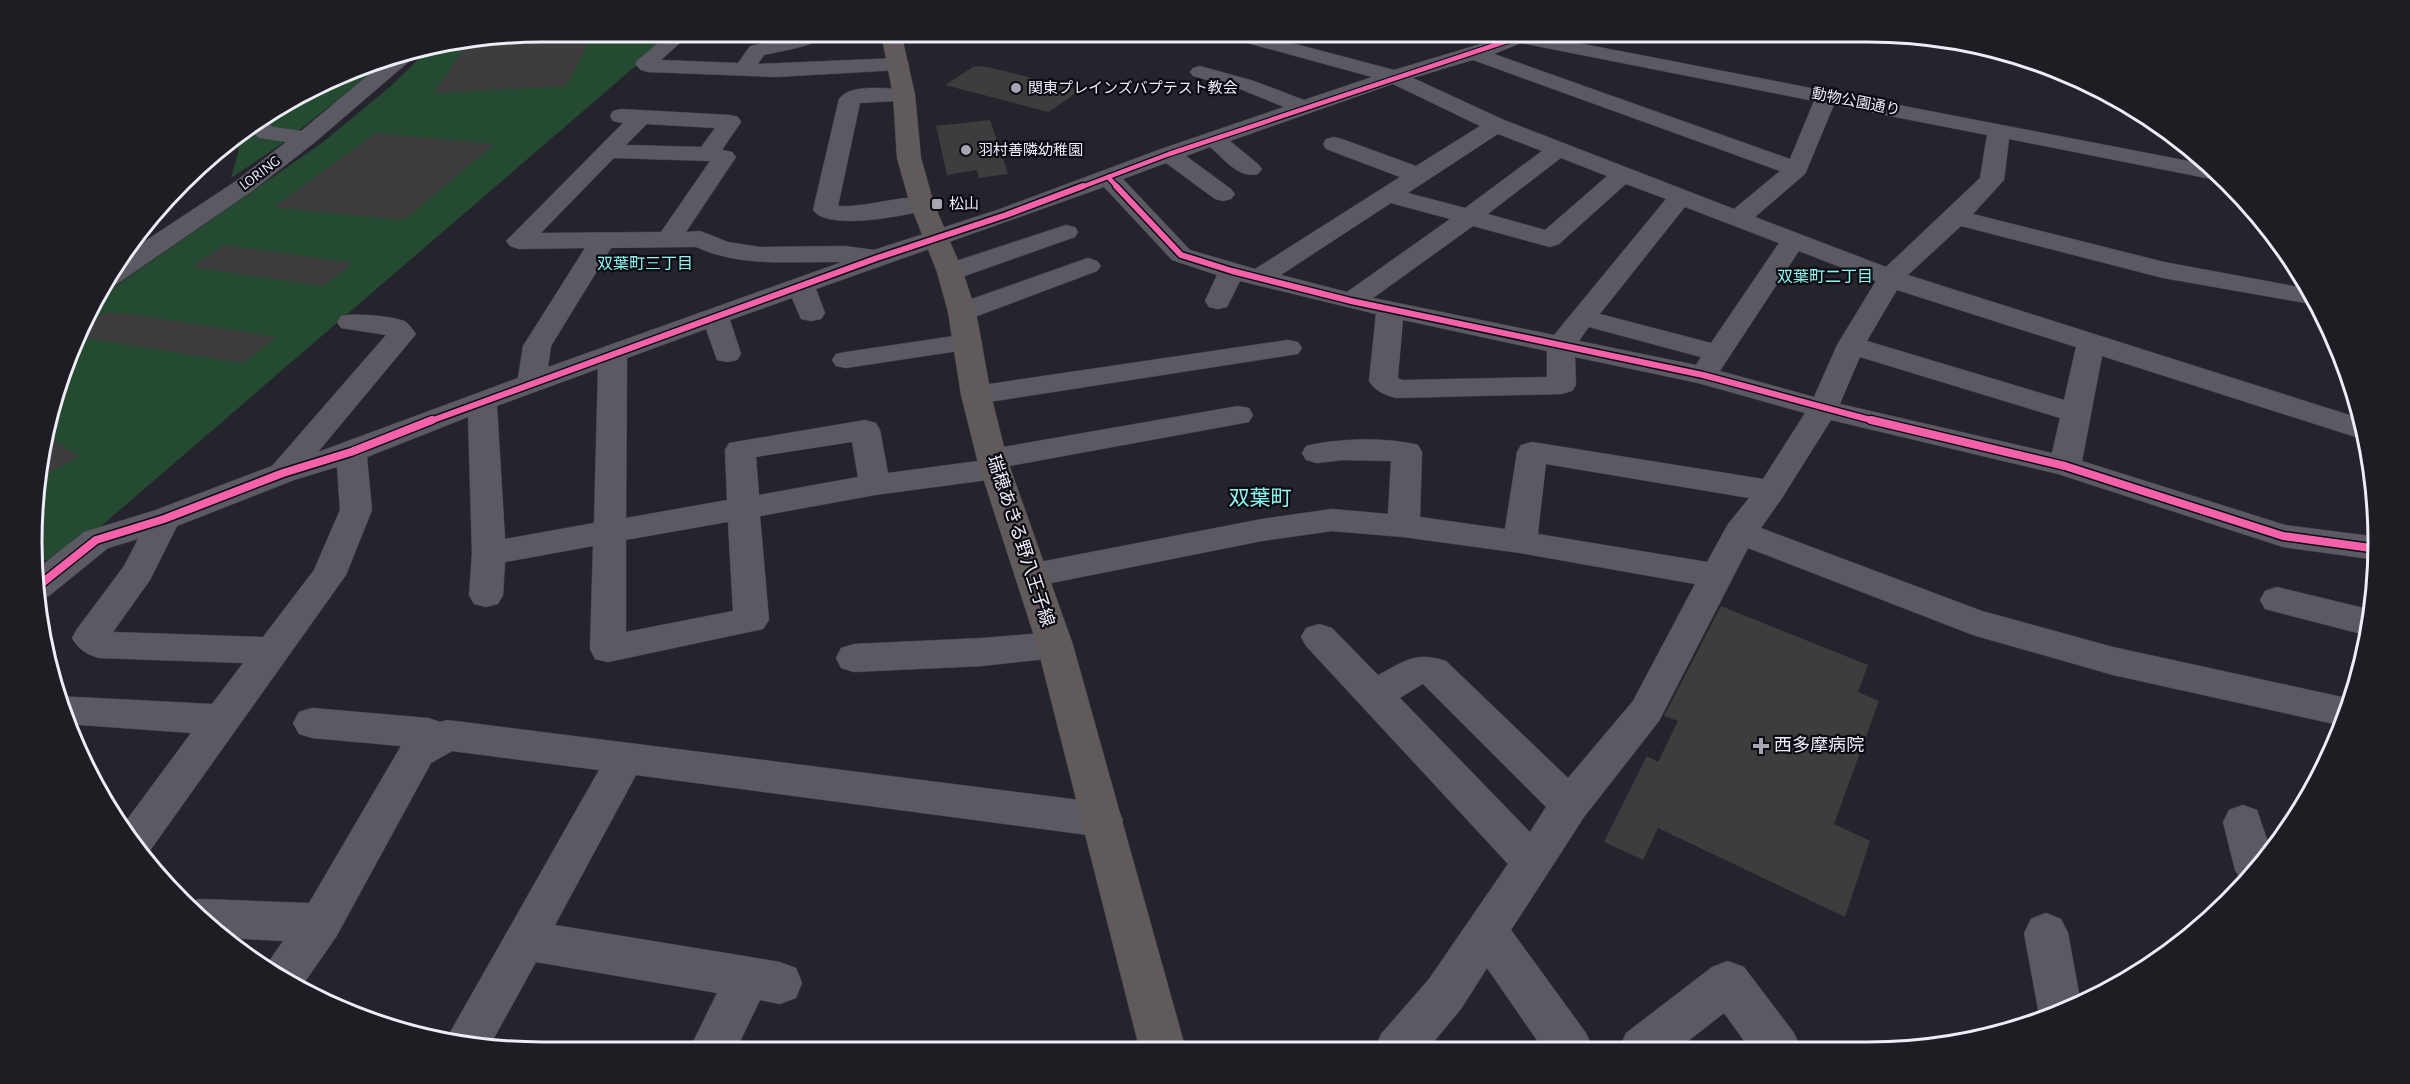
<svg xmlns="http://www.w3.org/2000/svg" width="2410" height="1084" viewBox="0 0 2410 1084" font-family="'Alegreya Sans','Noto Sans JP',sans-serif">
  <rect width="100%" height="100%" fill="#25242c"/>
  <g fill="#244b32">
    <path d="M542,32H675L72,551L37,563L41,443L94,301L322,143L391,86L428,50Z"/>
    <path d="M376,70L280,145L231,178L239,150L231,140L282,103Z"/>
  </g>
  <g fill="#3f3c3e">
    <path d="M537,32H594L566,86L434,93L467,44Z"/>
    <path d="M978,66L992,68L1080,90L1049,112L945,85L973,67Z"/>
    <path d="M990,120L1008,174L979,178L977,170L947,175L936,126Z"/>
    <path d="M376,133L494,144L404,220L274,207Z"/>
    <path d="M224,245L353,263L323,286L192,267Z"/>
    <path d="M106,312L138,315L276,337L243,363L81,337L85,327Z"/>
    <path d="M45,434L79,457L40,477L41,443Z"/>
    <path d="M1721,606L1868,665L1858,692L1879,701L1834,824L1870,841L1845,917L1658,828L1643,860L1604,842L1647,756L1658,762L1678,721L1664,716Z"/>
  </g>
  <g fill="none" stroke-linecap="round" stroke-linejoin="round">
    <g stroke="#434249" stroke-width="1">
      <g id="minor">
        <path d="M671,32H692L661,60L738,63L750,46L787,38L802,32H828C820,46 780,51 764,55L758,64L899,58L906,60L909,64L906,68L899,70L776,77L648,72L641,70L635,64L638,60Z"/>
        <path d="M1036,32H1059L1060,33L1057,37L1050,39L1039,36Z"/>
        <path d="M1219,32H1250L1394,70L1497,39L1491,37L1489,32H1521L2209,165L2227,180L2221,181L2009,139L2004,180L1973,214L2164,262L2309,289L2317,305L2163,278L1961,226L1908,275L2362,419L2368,439L2365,440L2102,356L2082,461L2285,525L2378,537L2377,560L2283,547L2058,474L1831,420L1782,498L1761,528L1982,611L2113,647L2351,699L2343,726L2113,675L1973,635L1748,548L1659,721L1584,817L1511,930L1586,1033L1593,1049H1543L1487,968L1461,1009L1427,1050H1374L1381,1034L1429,979L1508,864L1306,646L1301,637L1306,628L1319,624L1332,628L1378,675C1405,661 1415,651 1446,661L1568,778L1633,701L1695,584L1520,553L1403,537L1332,531L1262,541L1031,587L1019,584L1014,575L1019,566L1262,519L1332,509L1388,514L1391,461L1342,460L1317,463L1306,460L1302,453L1306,446C1337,438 1387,437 1418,445L1422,452L1420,517L1505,529L1517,452L1521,445L1532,442L1763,479L1805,413L1698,383L1575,357L1576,385L1572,391L1562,394L1396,398C1385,395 1375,391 1369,381L1376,314L1240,281L1227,307L1218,309L1209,307L1205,301L1217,275L1172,260L1104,187L816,289L825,313L821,319L811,321L801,319L792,298L730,320L741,354L737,360L727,362L717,360L706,329L627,358L626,518L727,500L725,450L729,443L865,420L876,423L880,430L888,473L978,461L977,459L981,452L992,449L1238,406L1249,408L1253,415L1249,422L1009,466L1011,469L1006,476L995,479L875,495L760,516L769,620L763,629L608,662L595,659L590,649L593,546L505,562L503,595L498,604L486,607L474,604L469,595L472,553L468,417L367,457L372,510L346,575L149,852L146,853L123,825L191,733L67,724L56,696L212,704L243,663L99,658C86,654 79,650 72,638L77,629L124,566L138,539L108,548L49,596L37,599V569L84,532L153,511L272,466L386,335L341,328L337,322L341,316C354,313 395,316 406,322C410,325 413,330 416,334L318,452L518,378L523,346L585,248L519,249L510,246L506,241L623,123L613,121L610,116L613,111L621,109L730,115L738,117L741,122L722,150L732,152L736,157L686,232L700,231L728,242L760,247L845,246L874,250L997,210L1161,149L1284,107L1240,89L1193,76L1190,72L1193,68L1200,66L1254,81L1304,100L1372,77L1222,36ZM1521,43L1814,101L1790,159L1494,54ZM1473,60L1780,171L1734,209L1504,120L1413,78ZM1393,84L1480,126L1416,166L1342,139L1334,137L1326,139L1323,144L1326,149L1400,177L1255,269L1190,250L1123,179L1166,163L1215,199L1223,201L1231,199L1235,194L1231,189L1186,156L1210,147C1224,159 1239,179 1258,174L1262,169L1258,164L1230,141ZM1834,105L1987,135L1980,178L1886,267L1755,217L1805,174ZM647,124L715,128L701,147L626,145ZM1498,134L1542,151L1465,208L1408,193ZM614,158L710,161L661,232L541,233ZM1561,158L1607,176L1545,230L1488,214ZM1626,184L1666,199L1554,335L1373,298L1473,226L1550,247L1559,244ZM1391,203L1450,219L1347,292L1281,275ZM1685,207L1779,243L1711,343L1600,314ZM696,247C743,268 792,261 842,262L548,367L551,346L611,248ZM1799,251L1876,281L1837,345L1814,397L1720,371ZM1897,290L2076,347L2064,400L1867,341ZM1403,320L1547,351V377L1402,380L1398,378ZM1589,327L1701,357L1696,365L1579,341ZM1860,357L2060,418L2052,453L1840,404ZM598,369L594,523L505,539L497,406ZM852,442L858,477L759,495L756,457ZM1546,464L1749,498L1728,524L1707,562L1538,534ZM337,467L340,510L314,570L263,637L113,632L150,580L177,526L294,480ZM728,522L733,611L626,632V540ZM1423,684L1546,807L1530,832L1400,698Z"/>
        <path d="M415,52L413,58L314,143L252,191L114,286L100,287L127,253L236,181L286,142L259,138L247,128L261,118L273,127L301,131L390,57Z"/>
        <path d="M904,89L912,90L915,95L912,100L860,103L838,206C867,208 906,193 931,199L934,204L931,209C907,215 828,232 813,210L839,99C850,83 887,89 904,89Z"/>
        <path d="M1066,225L1075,227L1078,232L1075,237L959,278L950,280L941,278L937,272L941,266Z"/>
        <path d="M1088,258L1097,261L1101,266L1097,271L972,318L962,320L952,318L948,312L952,306Z"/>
        <path d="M968,334L978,336L982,342L978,348L846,368L836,366L832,360L836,354L846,352Z"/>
        <path d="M1288,340L1298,342L1302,348L1298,354L976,404L966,401L961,395L966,389L976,386Z"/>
        <path d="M2277,587L2372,610L2369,636L2265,609L2260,600L2265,591Z"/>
        <path d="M1055,632L1068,636L1073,645L1068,654L1055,658L982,666L854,672L841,668L836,658L841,648L854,644L982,638Z"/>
        <path d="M312,708L428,718L440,722L447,720L1103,803L1117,808L1123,820L1117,832L1103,837L636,775L555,925L780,962L796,968L802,983L796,998L780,1004L760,1000L735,1052H688L717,993L536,962L489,1047L444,1043L599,770L452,751L431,763L336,937L302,986L267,964L283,941L225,938L206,926L187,903L199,899L309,903L401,746L312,738L299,734L293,723L299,712Z"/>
        <path d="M2243,805L2257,810L2272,854L2243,883L2235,870L2223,822L2229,810Z"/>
        <path d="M2046,913L2061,919L2068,933L2081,1004L2064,1014L2040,1020L2024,933L2031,919Z"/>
        <path d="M1728,961L1744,967L1794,1033L1801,1049H1750L1724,1013L1678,1049H1619L1626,1033L1712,967Z"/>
      </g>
    </g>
    <g stroke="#434249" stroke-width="1">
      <path id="major" d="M881,32H901L915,95L921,158L934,204L963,272L976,312L991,395L1007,459L1073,645L1186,1050L1140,1051L1037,645L977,459L961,395L948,312L937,272L910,204L897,158L893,95Z"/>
    </g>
    <use href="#minor" fill="#5b5a62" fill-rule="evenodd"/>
    <use href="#major" fill="#605a5a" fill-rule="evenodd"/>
    <g stroke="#0c0b12" stroke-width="7">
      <g id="cycleway-far2">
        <path d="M1108,177L1118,188"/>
        <path d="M1079,188L1169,154L1519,37"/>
      </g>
    </g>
    <g stroke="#0c0b12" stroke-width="9">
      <g id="cycleway-far1">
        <path d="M1116,186L1181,255L1232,271L1351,301L1703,375L1878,422"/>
        <path d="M428,422L877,258L1006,215L1083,186"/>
      </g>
    </g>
    <g stroke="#0c0b12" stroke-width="11">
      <g id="cycleway">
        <path d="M1871,420L2065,466L2283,536L2378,549"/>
        <path d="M37,587L96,540L164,519L283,473L351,452L432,420"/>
      </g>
    </g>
    <use href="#cycleway-far2" stroke="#f560ab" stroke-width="4.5"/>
    <use href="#cycleway-far1" stroke="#f560ab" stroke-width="6"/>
    <use href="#cycleway" stroke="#f560ab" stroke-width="8"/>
  </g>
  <g fill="#a7a6b0" stroke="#0c0b12" stroke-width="2">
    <circle cx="1016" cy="88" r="6"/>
    <circle cx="966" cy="150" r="6"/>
    <rect x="931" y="198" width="12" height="12" rx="3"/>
    <path d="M1758 737h6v6h6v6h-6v6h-6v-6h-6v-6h6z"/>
  </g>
  <g text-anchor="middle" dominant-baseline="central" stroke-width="4.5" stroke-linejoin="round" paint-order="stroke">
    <g font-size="15" fill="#edecf7" stroke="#0c0b12" text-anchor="start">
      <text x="1028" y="88">関東プレインズバプテスト教会</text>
      <text x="978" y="150">羽村善隣幼稚園</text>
      <text x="949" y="204">松山</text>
    </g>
    <g font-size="15" fill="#edecf7" stroke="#0c0b12">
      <text transform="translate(1856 102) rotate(11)">動物公園通り</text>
      <text transform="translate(260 173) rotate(-37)">LORING</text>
    </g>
    <g font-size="16" fill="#8cf7f0" stroke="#0c0b12">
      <text x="645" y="264">双葉町三丁目</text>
      <text x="1825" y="277">双葉町二丁目</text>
    </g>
    <g font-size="18" fill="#edecf7" stroke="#0c0b12">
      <text transform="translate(1020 541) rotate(72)">瑞穂あきる野八王子線</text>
    </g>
    <g font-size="18" fill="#edecf7" stroke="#0c0b12" text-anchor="start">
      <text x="1774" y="746">西多摩病院</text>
    </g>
    <g font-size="21" fill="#8cf7f0" stroke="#0c0b12">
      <text x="1260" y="498">双葉町</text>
    </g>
  </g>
  <path d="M0 0H2410V1084H0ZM542 42H1868A500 500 0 0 1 2368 542V542A500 500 0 0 1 1868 1042H542A500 500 0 0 1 42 542V542A500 500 0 0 1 542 42Z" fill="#1e1d24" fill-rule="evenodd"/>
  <path fill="none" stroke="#edecf7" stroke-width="3" d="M542 42H1868A500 500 0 0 1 2368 542V542A500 500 0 0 1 1868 1042H542A500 500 0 0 1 42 542V542A500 500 0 0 1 542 42Z"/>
</svg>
